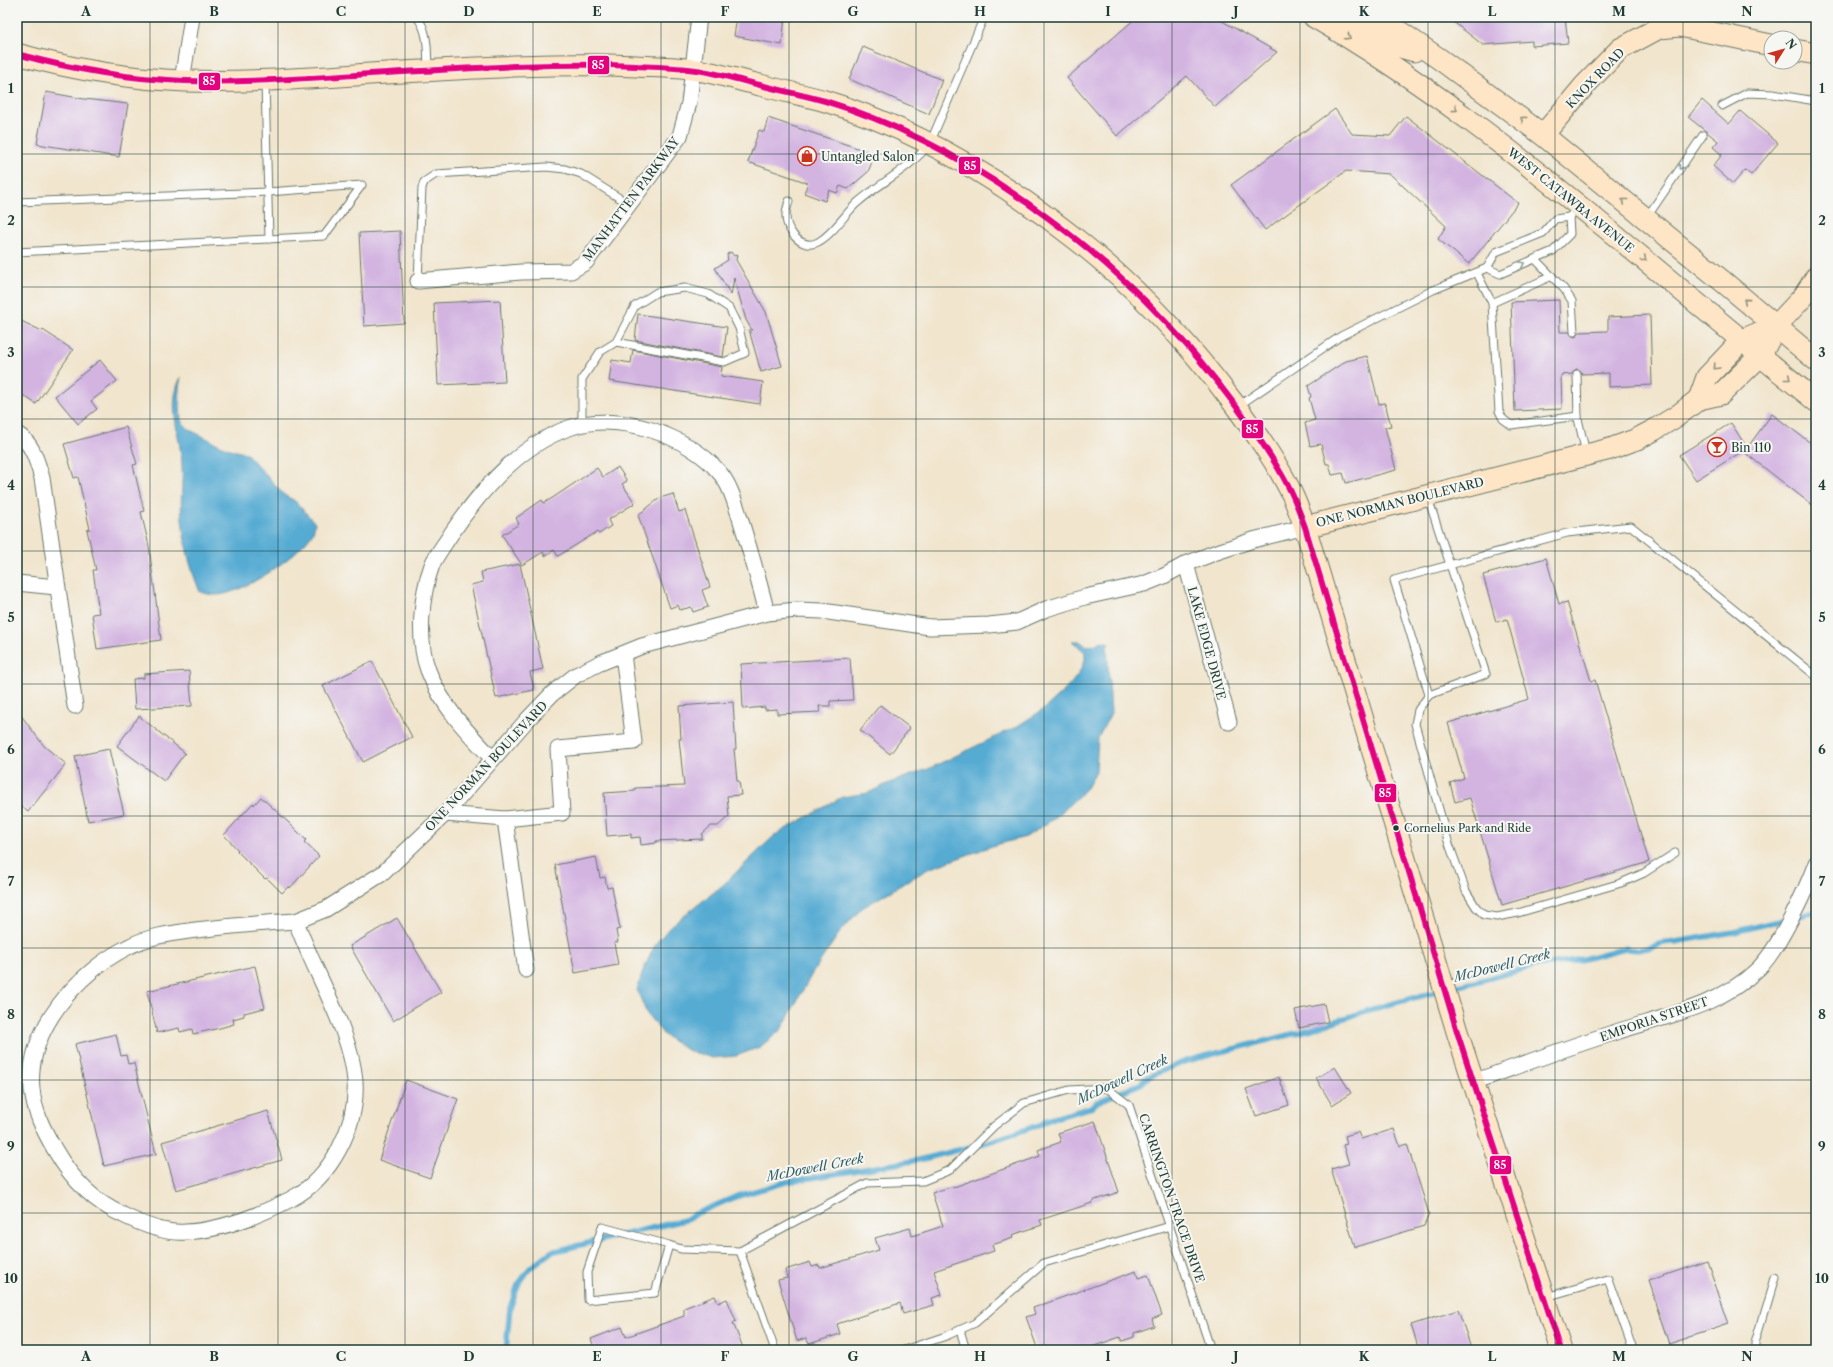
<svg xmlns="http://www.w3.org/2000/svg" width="1833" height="1367" viewBox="0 0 1833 1367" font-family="'Libre Caslon Text',serif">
  <rect width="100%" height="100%" fill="#f6f6f2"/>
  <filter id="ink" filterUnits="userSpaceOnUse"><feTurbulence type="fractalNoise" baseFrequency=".025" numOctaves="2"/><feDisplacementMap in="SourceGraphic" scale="8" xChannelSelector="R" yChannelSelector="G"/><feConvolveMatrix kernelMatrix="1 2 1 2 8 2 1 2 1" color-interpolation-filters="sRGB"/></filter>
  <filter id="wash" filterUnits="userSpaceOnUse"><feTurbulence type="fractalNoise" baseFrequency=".012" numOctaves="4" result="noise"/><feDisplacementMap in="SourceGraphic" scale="16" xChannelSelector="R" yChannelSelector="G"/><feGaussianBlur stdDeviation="0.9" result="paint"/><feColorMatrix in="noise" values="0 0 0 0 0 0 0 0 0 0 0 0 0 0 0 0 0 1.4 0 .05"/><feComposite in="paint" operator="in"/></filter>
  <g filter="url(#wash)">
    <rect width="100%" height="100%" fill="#f1e5cd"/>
    <g fill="#57abd3" stroke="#3b7484">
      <path d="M181,377L179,388L181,421L190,430L226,448L247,454L284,495L295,501L315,523C314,526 314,532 312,534C298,556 241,596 215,595C210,595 205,593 200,592C190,568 184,543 182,518C180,501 183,483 182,466C181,435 166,406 181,377Z"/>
      <path d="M1072,641H1080C1089,650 1093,644 1103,641L1109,643L1107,647L1111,713L1098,738L1096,771L1087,788L1055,818L1026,837L995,845L928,869L862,908L840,932L813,972L781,1030L760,1047L736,1056L712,1058L687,1050L664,1035L647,1014L637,990L644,968L656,943L671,926L723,885L775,835L842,797L868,793L889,783L928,769L1016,727L1044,709L1066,689L1077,676L1085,661V652Z"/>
    </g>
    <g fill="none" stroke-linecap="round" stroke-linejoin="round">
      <g stroke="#57abd3" stroke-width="5.5">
        <path d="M1448,989L1535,966L1583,959L1625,948C1642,955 1659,940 1675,942L1734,932L1816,912"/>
        <path d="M506,1350L510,1308L518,1285L530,1268L551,1252L689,1219L693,1215L735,1197L786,1182L919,1160L982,1144L1042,1124L1047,1120L1092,1107L1097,1102L1140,1084L1146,1078L1186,1061L1312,1029L1372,1009L1440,991"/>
      </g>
    </g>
    <g id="blocks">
      <g fill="#d3b4e1">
        <path d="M737,17H785L782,45L734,36Z"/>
        <path d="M1137,17H1215L1277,52L1215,107L1187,76L1117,136L1067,78Z"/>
        <path d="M1447,17H1565L1568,43L1532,46V41L1483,45Z"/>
        <path d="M863,47L942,80L929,114L849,79Z"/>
        <path d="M46,92L84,99L128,104L119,157L37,144Z"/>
        <path d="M1702,100L1729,124L1740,111L1778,143L1751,175L1745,170L1733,184L1713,166L1722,155L1713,147L1718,141L1688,117Z"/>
        <path d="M1335,109L1352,134L1390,136L1406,116L1518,203L1469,264L1438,239L1446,226L1390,174L1346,171L1265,230L1231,185Z"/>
        <path d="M768,118L875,154L868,172L848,189L840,186L837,193L829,190L825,201L804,193L808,183L748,162L759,130L764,132Z"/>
        <path d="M400,231L404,323L364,326L359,233Z"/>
        <path d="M731,252L734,256L737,255L736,260L766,312L782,366L761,372L749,330H752L746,320L734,278L731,295L715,268L728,260L727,254Z"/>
        <path d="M500,300L505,382L438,385L434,303Z"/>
        <path d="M1559,300L1560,332H1569L1574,337L1577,336L1579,332L1608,331V317L1650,315L1652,385L1609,387V373L1582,374L1580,370L1576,369L1572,374L1561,375L1562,409L1515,411L1511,302Z"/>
        <path d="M638,314L727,327L723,357L635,340Z"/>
        <path d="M17,319L42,331L43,330L73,350L36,404L17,391Z"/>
        <path d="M633,350L722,367L721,376L763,382L760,404L609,381L612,360L631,363Z"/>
        <path d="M1367,356L1379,404L1385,403L1391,426L1385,427L1396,470L1346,483L1343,473L1332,475L1329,464H1326L1321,444L1310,446L1305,423L1315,420L1309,398L1311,397L1308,386L1346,361Z"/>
        <path d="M100,360L117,381L91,401L97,409L78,424L55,396Z"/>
        <path d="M1772,414L1816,447V508L1744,452L1746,449L1696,480L1679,455L1731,423L1747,448Z"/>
        <path d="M126,427L137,464L133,465L144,511L141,512L149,546L161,640L97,649L92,614L99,613L93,570H96L87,530L90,529L78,477L74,478L64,444Z"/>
        <path d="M618,467L627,481L622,484L635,503L608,520L611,526L599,534L597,532L558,556L554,550L545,556L543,552L522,565L502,535L519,524L516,518L542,500L544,503L554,497L597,468L603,477Z"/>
        <path d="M673,494L679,512L685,510L710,587L702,590L708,607L693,612L691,607L680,610L678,605L670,608L638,515L660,498Z"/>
        <path d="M1546,558L1559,604L1567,602L1591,681L1595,680L1649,862L1502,905L1470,798L1455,802L1450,783L1464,778L1448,723L1529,699L1507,619L1496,622L1483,575Z"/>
        <path d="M520,564L543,669L530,672L534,690L496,698L471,585L483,582L481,572Z"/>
        <path d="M850,658L853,700L830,701V706H819L820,712L777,714V709L765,710V707L743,709L741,664Z"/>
        <path d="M372,661L412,737L363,762L323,686Z"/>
        <path d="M189,671L192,706L135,709L133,679L144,678V674Z"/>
        <path d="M733,702L736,749H734L737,781H739L741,795L727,796L729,816L718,826H711L702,834V839L656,841V843L641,845L640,837L631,838V834L607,836L604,793L635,791V788L684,786L679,739H681L679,706Z"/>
        <path d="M880,705L910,728L890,754L860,730Z"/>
        <path d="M17,710L44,746L66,764L28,812L17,803Z"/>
        <path d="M139,716L185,753L164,781L117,746Z"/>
        <path d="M109,749L124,814L88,821L75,756Z"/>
        <path d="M261,797L288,822L306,840L304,842L319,856L290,888L289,886L282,893L267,878L265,879L237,851L238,850L224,835L253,803L254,805Z"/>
        <path d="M596,857L600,878L605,877L607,888L612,887L620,929L616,930L618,942L614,943L618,965L575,973L555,865Z"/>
        <path d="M397,918L441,992L393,1021L350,946Z"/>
        <path d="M255,966L265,1008L244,1013V1016L233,1019L234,1024L220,1028L193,1034L192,1029L180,1032L179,1028L157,1033L147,991Z"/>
        <path d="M1324,1004L1328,1022L1299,1028L1295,1010Z"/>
        <path d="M116,1034L121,1056L126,1055L128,1064L134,1063L156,1154L104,1166L75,1044Z"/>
        <path d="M1335,1067L1351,1093L1332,1105L1316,1078Z"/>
        <path d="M1279,1077L1289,1105L1256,1116L1246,1089Z"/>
        <path d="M406,1080L458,1099L430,1178L379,1160Z"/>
        <path d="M268,1111L282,1160L176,1190L162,1142Z"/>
        <path d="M1095,1121L1119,1192L1092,1201V1203L1040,1220L1042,1225L1012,1235L1013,1238L992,1245L994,1251L934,1271L942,1295L932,1298L934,1305L903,1314L900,1303L837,1324L840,1334L809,1344L806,1338L797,1341L778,1280L787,1278L785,1270L810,1262L812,1267L819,1265L820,1268L879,1250L875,1238L910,1228L912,1236L943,1226L932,1193L953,1186L954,1187L1040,1156L1038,1150L1061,1142L1058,1133Z"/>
        <path d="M1394,1129L1400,1146L1407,1144L1429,1214L1424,1226L1355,1247L1331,1169L1349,1164L1343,1145L1347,1144L1345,1136L1358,1132L1361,1139Z"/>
        <path d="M1707,1261L1729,1324L1669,1344L1648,1281Z"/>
        <path d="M1136,1271L1138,1278L1148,1275L1162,1315L1152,1319L1154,1326L1134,1333V1337L1122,1341L1120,1337L1083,1350H1038L1026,1317L1035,1314L1033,1308Z"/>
        <path d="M715,1296L718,1303L727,1299L736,1321L733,1323L744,1350H595L591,1339L622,1327L626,1337L684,1316V1308Z"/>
        <path d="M1458,1310L1472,1350H1419L1411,1325Z"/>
      </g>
    </g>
  </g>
  <g filter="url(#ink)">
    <use href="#blocks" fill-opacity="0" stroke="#68786a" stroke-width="1"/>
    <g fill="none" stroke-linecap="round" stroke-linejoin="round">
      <g stroke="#68786a" stroke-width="9">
        <g id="lane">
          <path d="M417,17C429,32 427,51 428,69"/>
          <path d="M265,82L269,239"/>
          <path d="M1722,106L1747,93L1773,94L1816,101"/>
          <path d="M789,201C785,213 784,222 792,233C797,241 808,248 818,242C833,234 844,215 857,203C881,182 910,169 930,143L984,17"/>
          <path d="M17,202L268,192L362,185L324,236L17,252"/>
          <path d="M1647,217L1703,135"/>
          <path d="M1535,259L1564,289L1572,301L1574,332"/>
          <path d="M1487,268L1500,274L1553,251L1570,234L1569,217L1572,214"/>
          <path d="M1477,273L1492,303L1499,411L1503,419L1511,425L1578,416"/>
          <path d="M418,281L422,188L424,182L436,174L546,167L565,169L581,174L629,204"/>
          <path d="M1492,303L1552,276"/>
          <path d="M1577,374L1578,419L1586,453"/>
          <path d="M1238,406L1341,336L1433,290L1487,268L1496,252L1543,233L1555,219L1569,217"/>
          <path d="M582,425V379L600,352L616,342L724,362L745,353L739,328L729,308L708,294L685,288L657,292L635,306L616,342"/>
          <path d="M1428,498L1486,674L1429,695L1394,580L1567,533L1631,526L1816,676"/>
          <path d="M1429,695L1418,710L1415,724L1448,841L1466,891L1476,907L1484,915L1497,917L1518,913L1621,883L1644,873L1675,853"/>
          <path d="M669,1245L655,1293L588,1300L587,1272L602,1227L669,1245L681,1249L740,1251L867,1183L923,1181L950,1170L994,1126L1024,1103L1069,1090L1107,1088L1129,1105L1211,1350"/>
          <path d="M740,1251L775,1350"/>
          <path d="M1546,1297L1608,1279L1633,1350"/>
          <path d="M960,1330L966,1350"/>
          <path d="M904,1350L946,1336L975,1323L1044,1263L1170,1226"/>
          <path d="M1755,1350V1343L1774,1279"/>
        </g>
      </g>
      <g stroke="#68786a" stroke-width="17">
        <g id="street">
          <path d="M182,81L192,17"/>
          <path d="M418,281L521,272L571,271L586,262L680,136L689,103L699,17"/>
          <path d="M17,434C33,443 37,462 42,478L75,706"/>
          <path d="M1186,564L1229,722"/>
          <path d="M17,583L56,587"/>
          <path d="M492,758C467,732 441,705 428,670C417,640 421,595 432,565C436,555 445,544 451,534C480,491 521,443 572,427C619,412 688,435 719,472C730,484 735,503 740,518C750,550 759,581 767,613"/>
          <path d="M445,814L505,819"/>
          <path d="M296,921L326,909L383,873L445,814L527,720L552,694L576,675L600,663L642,646L767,613L797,610L822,611L930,627L989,625L1017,622L1046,609L1085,597L1144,584L1164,576L1186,564L1214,553L1253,540L1305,527"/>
          <path d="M296,921C313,971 351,1029 355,1081C358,1126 331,1178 291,1199C258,1216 223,1230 186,1232C165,1234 141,1224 123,1215C94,1202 71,1178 55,1150C44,1131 34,1112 32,1089C26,1030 78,972 128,947C148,936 174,933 196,930C230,926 263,923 296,921Z"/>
          <path d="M526,970L505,819L562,813L558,749L634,742L623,654"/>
          <path d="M1473,1082C1521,1065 1568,1047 1616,1032C1666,1016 1720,1006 1758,969C1779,949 1806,890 1816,863"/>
        </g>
      </g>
      <g stroke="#68786a" stroke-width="23">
        <g id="secondary">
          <path d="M1314,17C1423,80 1520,157 1617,237C1684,292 1749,347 1816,401"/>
          <path d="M1346,17L1393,45L1414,51"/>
          <path d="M1378,17L1441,60L1543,135L1726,284L1816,360"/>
          <path d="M1795,50L1816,54"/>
          <path d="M17,54C71,69 129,79 185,81C246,83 309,78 370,74C459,69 548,62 636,66C656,67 677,67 696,70C717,73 739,80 760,85C782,91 804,95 825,101C918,129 1001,180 1077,240C1139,289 1188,342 1235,405C1254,431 1273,457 1288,486C1295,499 1300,513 1305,527L1459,1038L1561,1350"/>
          <path d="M1543,135L1585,85L1620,49L1659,28L1680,26L1771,45"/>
          <path d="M1699,399L1707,377L1742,340L1756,334"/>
          <path d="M1305,527L1610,449L1637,439L1654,430L1677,416L1699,399L1721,394L1761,355L1776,326L1804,296L1816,277"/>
        </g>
      </g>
      <use href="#lane" stroke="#fff" stroke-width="7"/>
      <use href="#street" stroke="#fff" stroke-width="15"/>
      <use href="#secondary" stroke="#fee5c5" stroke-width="21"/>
      <g stroke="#f6f6f2" stroke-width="9">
        <path id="bus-1" d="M17,54C71,69 129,79 185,81C246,83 309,78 370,74C459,69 548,62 636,66C656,67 677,67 696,70C717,73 739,80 760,85C782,91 804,95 825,101C918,129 1001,180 1077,240C1139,289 1188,342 1235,405C1254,431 1273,457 1288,486C1295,499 1300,513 1305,527L1459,1038L1561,1350"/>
      </g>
      <use href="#bus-1" stroke="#e5007d" stroke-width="6"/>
    </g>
    <defs><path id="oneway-chevron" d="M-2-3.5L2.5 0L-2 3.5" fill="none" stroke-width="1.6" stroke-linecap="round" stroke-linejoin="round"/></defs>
    <g stroke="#8e917c">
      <use href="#oneway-chevron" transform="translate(1348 37) rotate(32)"/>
      <use href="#oneway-chevron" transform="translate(1455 109) rotate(36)"/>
      <use href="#oneway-chevron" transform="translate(1523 119) rotate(-143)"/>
      <use href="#oneway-chevron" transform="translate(1624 201) rotate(-141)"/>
      <use href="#oneway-chevron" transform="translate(1644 259) rotate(39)"/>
      <use href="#oneway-chevron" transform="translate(1746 301) rotate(-140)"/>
      <use href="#oneway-chevron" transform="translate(1716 367) rotate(133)"/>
      <use href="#oneway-chevron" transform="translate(1788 378) rotate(39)"/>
    </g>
    <g stroke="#8f9e9a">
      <use href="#oneway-chevron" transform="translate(1681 167) rotate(124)"/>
      <use href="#oneway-chevron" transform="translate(1522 264) rotate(-24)"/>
    </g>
  </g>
  <path fill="none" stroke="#1f3d34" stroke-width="1" stroke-opacity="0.55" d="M150,17V1350M278,17V1350M405,17V1350M533,17V1350M661,17V1350M789,17V1350M916,17V1350M1044,17V1350M1172,17V1350M1300,17V1350M1428,17V1350M1555,17V1350M1683,17V1350M17,154H1816M17,287H1816M17,419H1816M17,551H1816M17,684H1816M17,816H1816M17,948H1816M17,1080H1816M17,1213H1816"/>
  <defs>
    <g id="shop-ring" transform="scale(1)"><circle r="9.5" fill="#f6f6f2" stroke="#c8321e" stroke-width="1.5"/><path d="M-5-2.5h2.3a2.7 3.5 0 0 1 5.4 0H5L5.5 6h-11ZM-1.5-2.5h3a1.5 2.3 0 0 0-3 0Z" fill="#c8321e"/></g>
    <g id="bar-ring" transform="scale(1)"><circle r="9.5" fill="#f6f6f2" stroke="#c8321e" stroke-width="1.5"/><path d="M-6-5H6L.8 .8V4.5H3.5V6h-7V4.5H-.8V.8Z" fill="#c8321e"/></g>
  </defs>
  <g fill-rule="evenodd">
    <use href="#shop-ring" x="807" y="156"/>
    <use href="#bar-ring" x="1717" y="447"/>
  </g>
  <circle fill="#1f3d34" stroke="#f6f6f2" stroke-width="1.5" cx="1396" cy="828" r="3.5"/>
  <g text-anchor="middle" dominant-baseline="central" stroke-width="4" stroke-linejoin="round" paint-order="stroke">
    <g font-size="11" fill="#1f3d34" stroke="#f6f6f2" text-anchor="start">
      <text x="1404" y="828">Cornelius Park and Ride</text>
    </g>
    <g font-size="12" fill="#1f3d34" stroke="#f6f6f2">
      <text transform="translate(1595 78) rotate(-46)">KNOX ROAD</text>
      <text transform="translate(631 199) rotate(-53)">MANHATTEN PARKWAY</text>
      <text transform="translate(1571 200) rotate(39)">WEST CATAWBA AVENUE</text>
      <text transform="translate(1400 502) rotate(-14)">ONE NORMAN BOULEVARD</text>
      <text transform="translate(1207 643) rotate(75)">LAKE EDGE DRIVE</text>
      <text transform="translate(486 766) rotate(-47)">ONE NORMAN BOULEVARD</text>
      <text transform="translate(1654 1019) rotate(-19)">EMPORIA STREET</text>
      <text transform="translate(1172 1198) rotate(71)">CARRINGTON TRACE DRIVE</text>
    </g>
    <g font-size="12" fill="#1f3d34" stroke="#f6f6f2" text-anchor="start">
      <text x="821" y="156">Untangled Salon</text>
      <text x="1731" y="447">Bin 110</text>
    </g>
    <g font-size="13" font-style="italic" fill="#305e64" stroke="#f6f6f2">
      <text transform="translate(1502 965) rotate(-14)">McDowell Creek</text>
      <text transform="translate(1122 1079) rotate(-25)">McDowell Creek</text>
      <text transform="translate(815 1167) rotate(-11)">McDowell Creek</text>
    </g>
  </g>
  <g stroke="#f6f6f2" stroke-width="1.5">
    <rect x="587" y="55" width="23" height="20" rx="4" fill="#e5007d"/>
    <rect x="198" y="72" width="23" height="19" rx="4" fill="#e5007d"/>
    <rect x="958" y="156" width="23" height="19" rx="4" fill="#e5007d"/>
    <rect x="1241" y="419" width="23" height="20" rx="4" fill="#e5007d"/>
    <rect x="1374" y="783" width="23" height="20" rx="4" fill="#e5007d"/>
    <rect x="1489" y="1155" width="23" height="20" rx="4" fill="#e5007d"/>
  </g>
  <g font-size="11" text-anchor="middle" font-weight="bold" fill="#fff">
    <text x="598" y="69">85</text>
    <text x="209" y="85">85</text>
    <text x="970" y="170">85</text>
    <text x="1252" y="433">85</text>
    <text x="1385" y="797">85</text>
    <text x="1500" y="1169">85</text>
  </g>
  <rect width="1833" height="1367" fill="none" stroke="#f6f6f2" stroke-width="44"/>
  <g transform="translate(1783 50) rotate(53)"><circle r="19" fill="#f6f6f2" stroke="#a0aca6"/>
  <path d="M0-3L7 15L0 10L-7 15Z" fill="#c8321e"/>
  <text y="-6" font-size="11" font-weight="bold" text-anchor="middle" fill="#1f3d34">N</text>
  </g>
  <rect x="22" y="22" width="1789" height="1323" fill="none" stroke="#1f3d34" stroke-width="1.5"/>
  <g font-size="13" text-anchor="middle" font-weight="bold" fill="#1f3d34">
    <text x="86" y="16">A</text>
    <text x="214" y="16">B</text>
    <text x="341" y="16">C</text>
    <text x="469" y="16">D</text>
    <text x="597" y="16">E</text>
    <text x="725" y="16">F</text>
    <text x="853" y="16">G</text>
    <text x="980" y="16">H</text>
    <text x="1108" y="16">I</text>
    <text x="1236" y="16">J</text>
    <text x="1364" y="16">K</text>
    <text x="1492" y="16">L</text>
    <text x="1619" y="16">M</text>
    <text x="1747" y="16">N</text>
    <text x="11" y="93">1</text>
    <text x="1822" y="93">1</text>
    <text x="11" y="225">2</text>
    <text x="1822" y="225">2</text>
    <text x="11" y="357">3</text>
    <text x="1822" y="357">3</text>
    <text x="11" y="490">4</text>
    <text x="1822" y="490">4</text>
    <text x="11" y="622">5</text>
    <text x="1822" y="622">5</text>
    <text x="11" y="754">6</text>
    <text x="1822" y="754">6</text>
    <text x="11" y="886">7</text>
    <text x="1822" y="886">7</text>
    <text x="11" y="1019">8</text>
    <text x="1822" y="1019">8</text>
    <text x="11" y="1151">9</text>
    <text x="1822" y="1151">9</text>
    <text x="11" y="1283">10</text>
    <text x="1822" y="1283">10</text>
    <text x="86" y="1361">A</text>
    <text x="214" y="1361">B</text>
    <text x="341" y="1361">C</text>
    <text x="469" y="1361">D</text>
    <text x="597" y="1361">E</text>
    <text x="725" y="1361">F</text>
    <text x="853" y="1361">G</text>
    <text x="980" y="1361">H</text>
    <text x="1108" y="1361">I</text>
    <text x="1236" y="1361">J</text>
    <text x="1364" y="1361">K</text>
    <text x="1492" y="1361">L</text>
    <text x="1619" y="1361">M</text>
    <text x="1747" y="1361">N</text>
  </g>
</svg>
